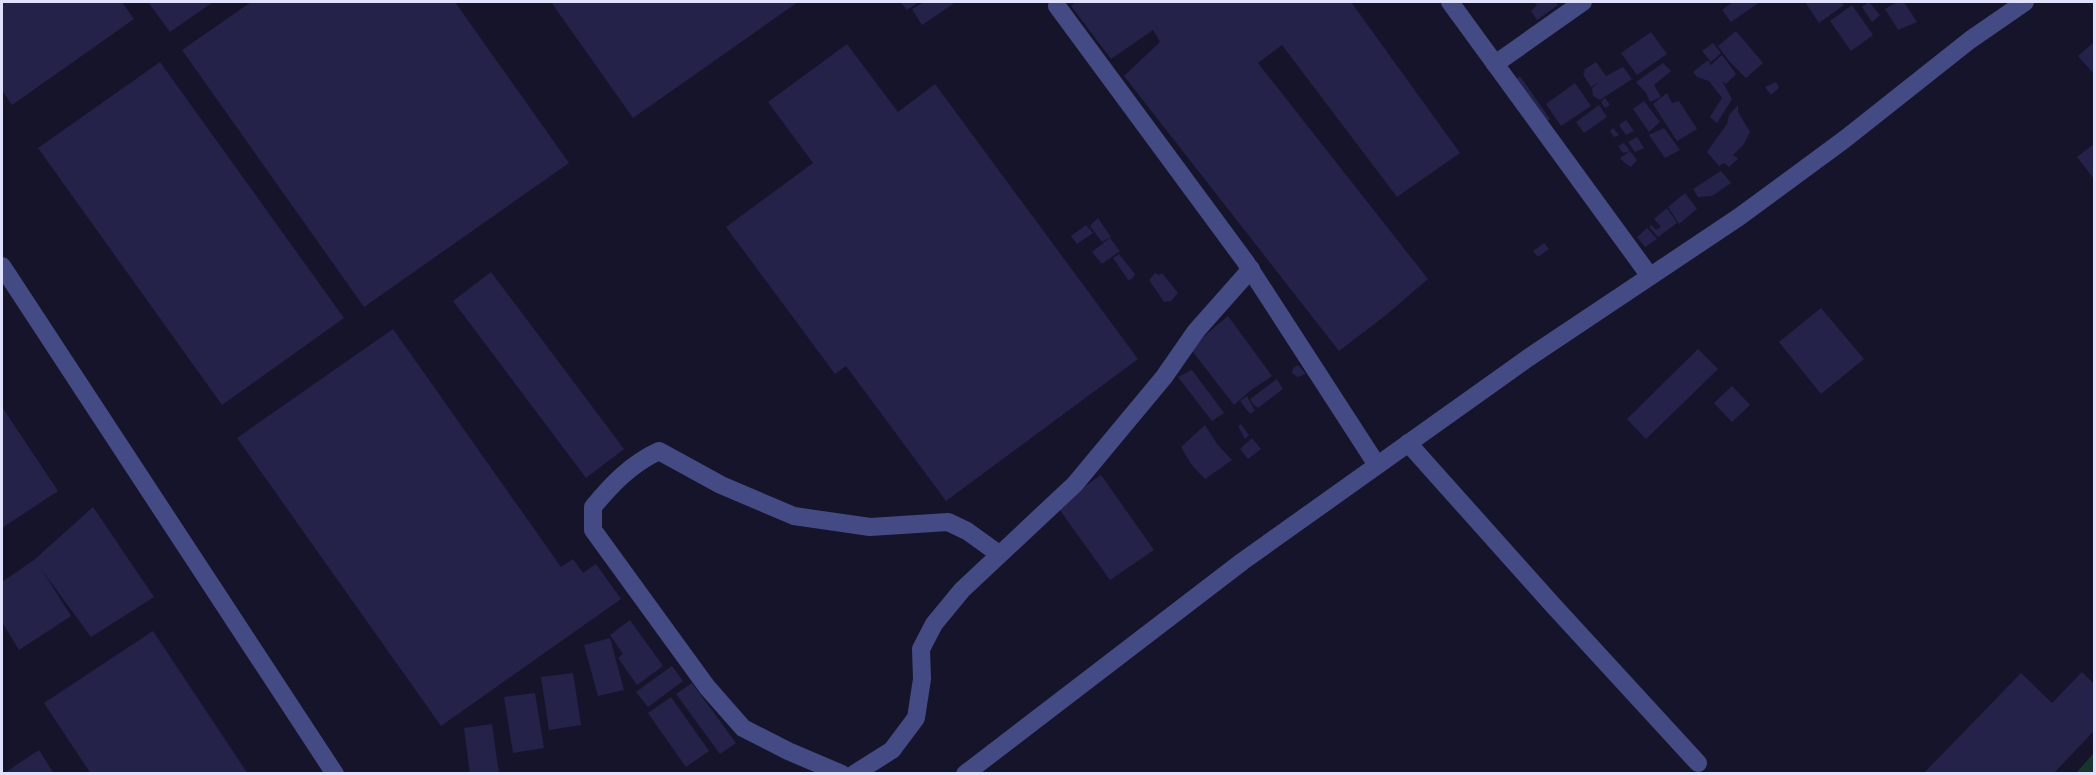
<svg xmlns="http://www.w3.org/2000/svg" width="2096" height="775" viewBox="0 0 2096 775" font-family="'IBM Plex Sans',sans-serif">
  <rect width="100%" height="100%" fill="#15142a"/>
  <path fill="#18342f" d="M2094,753V773H2076Z"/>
  <g fill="#242249">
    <path d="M2,2H122L134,19L12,105L2,90Z"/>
    <path d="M148,2H213L170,32Z"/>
    <path d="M251,2H455L569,163L364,307L182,50Z"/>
    <path d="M551,2H798L633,118Z"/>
    <path d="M900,2H919L907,10Z"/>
    <path d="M924,2H956L922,25L912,9Z"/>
    <path d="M1076,2H1351L1460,153L1397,197L1282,45L1258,63L1428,279L1386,315L1339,351L1124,76L1160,42L1153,30L1111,59L1071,6Z"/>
    <path d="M1534,2H1555L1558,5L1537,20L1531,11L1537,5Z"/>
    <path d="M1733,2H1760L1731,22L1722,10Z"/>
    <path d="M1805,2H1842L1844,5L1819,23Z"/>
    <path d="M1869,2L1880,15L1872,22L1862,7Z"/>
    <path d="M1897,2H1904L1917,22L1898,30L1885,9Z"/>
    <path d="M1852,5L1873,35L1851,51L1830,21Z"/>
    <path d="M1736,31L1763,63L1746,78L1729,61L1718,46Z"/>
    <path d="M1651,32L1667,54L1637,75L1621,53Z"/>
    <path d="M2094,42V71L2093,73L2078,56Z"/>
    <path d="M1713,43L1721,53L1711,62L1702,51Z"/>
    <path d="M847,44L898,112L935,84L1138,359L946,501L846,366L835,374L726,227L813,163L768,102Z"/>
    <path d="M1722,55L1736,74L1726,84L1722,81L1732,99L1717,123L1710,117L1722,98L1709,81L1697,77L1693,72L1708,60L1711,65Z"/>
    <path d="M160,62L344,318L222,405L38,148Z"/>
    <path d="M1596,62L1606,76L1623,67L1632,79L1600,100L1593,96L1592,88L1599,82L1591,87L1583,74L1585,72L1584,70Z"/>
    <path d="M1663,63L1671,71L1654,85L1661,97L1650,102L1646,93L1636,82Z"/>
    <path d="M1520,76L1550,119L1541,125L1512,82Z"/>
    <path d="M1776,82L1779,88L1771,95L1765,87Z"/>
    <path d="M1575,83L1591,106L1561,126L1546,104Z"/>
    <path d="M1667,93L1672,103L1679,101L1697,129L1677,141L1653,104Z"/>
    <path d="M1605,98L1610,105L1605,108L1601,102Z"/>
    <path d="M1644,101L1660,122L1649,132L1633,109Z"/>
    <path d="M1599,105L1607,117L1584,133L1576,122Z"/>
    <path d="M1738,105V112L1750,132L1744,144L1733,155L1738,159L1729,167L1724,163L1719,166L1707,152L1727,124L1729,115Z"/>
    <path d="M1626,120L1634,131L1626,135L1619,125Z"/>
    <path d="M1613,128L1619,135L1614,137L1610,131Z"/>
    <path d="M1664,128L1680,150L1665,158L1649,135Z"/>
    <path d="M1637,137L1644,148L1635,152L1628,142Z"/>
    <path d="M1624,143L1630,151L1623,153L1618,146Z"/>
    <path d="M2094,144V179L2077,157Z"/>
    <path d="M1630,151L1637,160L1631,167L1625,163L1620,158Z"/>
    <path d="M1721,171L1731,183L1712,196L1698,197L1693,189Z"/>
    <path d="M1685,193L1697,209L1679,224L1668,207Z"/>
    <path d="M1667,208L1677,223L1658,237L1649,227L1652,225L1656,230L1661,227L1654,219Z"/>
    <path d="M1098,218L1111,237L1102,242L1090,226Z"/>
    <path d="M1086,225L1093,233L1077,244L1071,236Z"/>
    <path d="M1647,228L1657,239L1645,247L1637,237Z"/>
    <path d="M1110,238L1120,251L1102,264L1092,252Z"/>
    <path d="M1544,243L1549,249L1538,257L1533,251Z"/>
    <path d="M1119,254L1135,274L1132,279L1128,280L1113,258Z"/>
    <path d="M491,272L624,449L586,478L453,301Z"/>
    <path d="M1155,273L1159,275L1162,273L1178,293L1171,301L1164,302L1149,280Z"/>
    <path d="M1821,308L1864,359L1821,394L1779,342Z"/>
    <path d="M1228,316L1272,376L1251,390L1234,405L1190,348Z"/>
    <path d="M393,329L561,567L573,559L583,573L596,564L621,599L441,726L237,438Z"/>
    <path d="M1698,349L1718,369L1646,439L1627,419Z"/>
    <path d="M1298,365L1306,374L1298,377L1292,373L1293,368Z"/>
    <path d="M1192,370L1224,413L1212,421L1178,377Z"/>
    <path d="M1277,379L1283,389L1258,408L1254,405L1250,399Z"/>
    <path d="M1732,386L1750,405L1732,422L1714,403Z"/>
    <path d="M1247,396L1255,411L1250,414L1240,401Z"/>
    <path d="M2,407L58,491L2,528Z"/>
    <path d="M1241,424L1249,435L1245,439L1238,426Z"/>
    <path d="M1205,425L1217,444L1232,460L1205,479L1191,464L1181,447Z"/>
    <path d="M1252,438L1261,449L1248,459L1240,449Z"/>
    <path d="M1101,475L1154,550L1110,580L1057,506Z"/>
    <path d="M93,507L154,597L91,637L42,570L71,616L19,650L2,622V582L34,560Z"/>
    <path d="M630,620L663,666L637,685L618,658L623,654L610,635Z"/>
    <path d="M153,631L248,774H91L44,703Z"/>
    <path d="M610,638L624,690L598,696L584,645Z"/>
    <path d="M672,666L683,681L648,707L636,692Z"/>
    <path d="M2082,672L2094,684V731L2053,774H1923L2021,673L2052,703Z"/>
    <path d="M573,673L581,725L549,730L541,677Z"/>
    <path d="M692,683L736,743L720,754L676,694Z"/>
    <path d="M535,693L544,748L513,753L504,697Z"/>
    <path d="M671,697L709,751L686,767L648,713Z"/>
    <path d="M492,724L499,774H470L464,728Z"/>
    <path d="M39,750L54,774H3Z"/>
  </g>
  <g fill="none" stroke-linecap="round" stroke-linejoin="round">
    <g stroke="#444a84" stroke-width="18">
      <path d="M1450,2L1649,275"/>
      <path d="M1057,6L1245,261L1377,465"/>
      <path d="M1495,64L1583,2"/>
      <path d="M2,266L335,774"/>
      <path d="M1408,443L1551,603L1698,763"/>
      <path d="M842,774L788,751L743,728L707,687L593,530V507C612,484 631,464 659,451L721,485L794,516L870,527L948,522L967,531L999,554"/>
      <path d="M854,774L892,750L916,718L922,679L921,649L934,624L962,590L1075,484L1164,377L1196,331L1251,269"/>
      <path d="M965,774L1243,561L1528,358L1739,217L1845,139L1970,40L2025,2"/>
    </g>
  </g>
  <rect width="2096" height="775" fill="none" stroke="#e0e1fc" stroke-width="6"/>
</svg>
